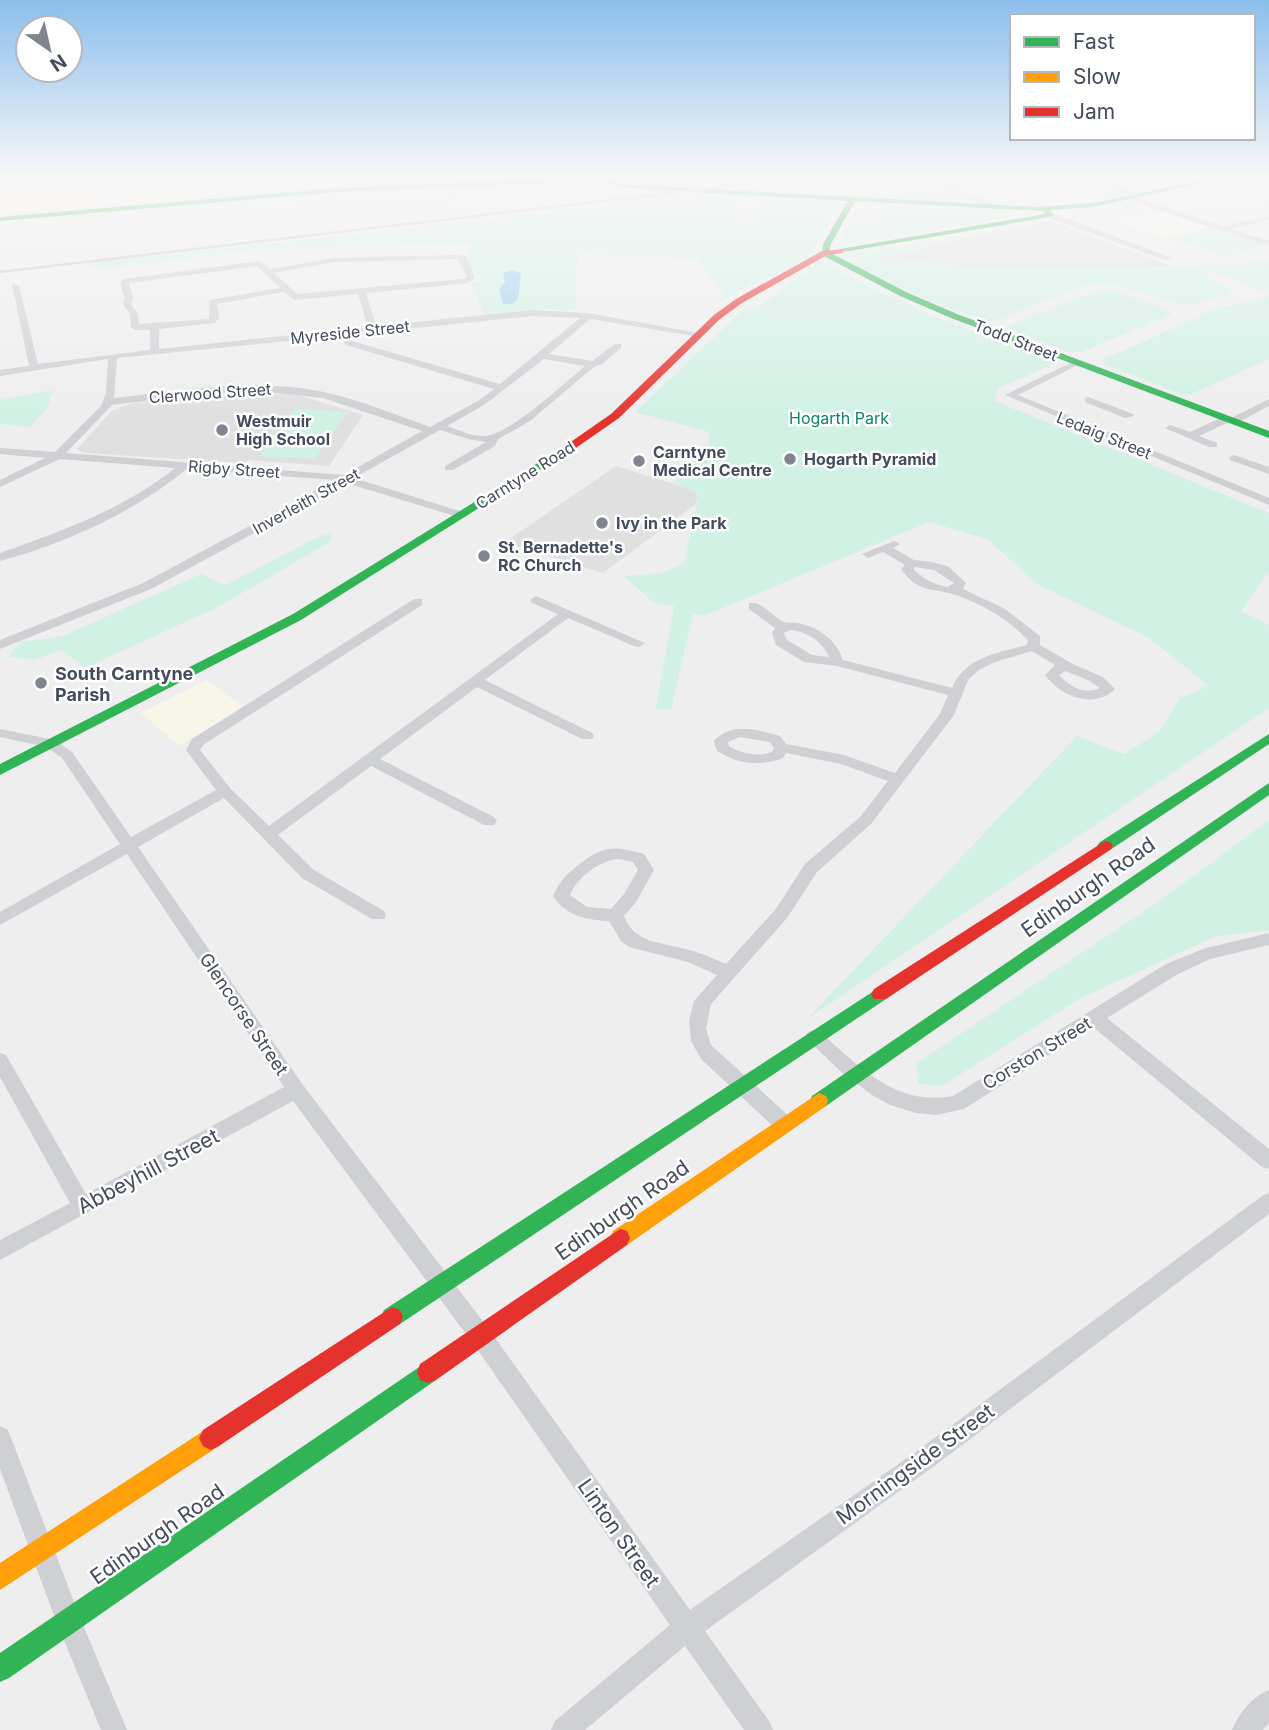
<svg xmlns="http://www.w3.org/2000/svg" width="1269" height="1730" viewBox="0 0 1269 1730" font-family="Inter,sans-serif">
  <rect width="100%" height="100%" fill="#efeeee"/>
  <g fill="#f7f6e8">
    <path d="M2,178H436L428,182L247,192L0,215V179Z"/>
    <path d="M1161,211L1209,227L1169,239L1111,222Z"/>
    <path d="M206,680L244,707L179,746L141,713Z"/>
  </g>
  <g fill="#e0e0e0">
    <path d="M1050,221L1175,267H965L921,260H875L873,257L911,252L943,242Z"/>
    <path d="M244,392L298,395L363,415L329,466L248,460L246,463L83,453L77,449L112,411L132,403Z"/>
    <path d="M616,466L694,490L698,497L696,504L603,573L505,542Z"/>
  </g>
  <g fill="#d0f1e4">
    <path d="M901,180H918L980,204L895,199L880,184Z"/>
    <path d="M533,186H544L534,190L414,195L236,219L86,233L253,215L252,213L263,211L412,194L530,189Z"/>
    <path d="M536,191L555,193L342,208L425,196Z"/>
    <path d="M713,196L740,197L723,216L754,219L775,199L840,204L813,251L794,266L757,281L718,303L725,294L697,259L578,253L575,310L538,309L485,315L471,283L480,282L482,279L479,273L473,272L468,262L471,244L251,250L97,270L85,263Z"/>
    <path d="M883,206L1006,212L1007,219L839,245L851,220L866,223L876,221L878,217L858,213L881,214Z"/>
    <path d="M1209,227L1261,244L1264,246L1225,257L1169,239Z"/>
    <path d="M935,240L942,242L919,248L921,250L874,258L930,261L965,267L1196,268L1216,275L1202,276L1229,288L1231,293L1185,306L1116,285L1089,284L994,321C968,320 862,273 841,256Z"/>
    <path d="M1269,261V289L1258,290L1199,266Z"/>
    <path d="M819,262H826L842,270L844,274L928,314L1056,363L998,388L995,401L1269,513V572L1241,611L1269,625V708L807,1019L1077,736L1124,754L1159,732L1180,698L1209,686L1149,638L1039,585L987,539L929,522L706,615L693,614L671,710L656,709L674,606L653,602L624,576L663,573L684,563L699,494L673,482L708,454L709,432L635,412L742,311L761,305Z"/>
    <path d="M1097,291H1114L1169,309L1172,314L1082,352H1068L1010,330L1008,326Z"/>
    <path d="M1269,297V359L1187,396L1103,364L1102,360L1108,357L1217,309Z"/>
    <path d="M48,391H53L47,408L30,427L0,424V400Z"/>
    <path d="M295,409L347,412L315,459L259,456Z"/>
    <path d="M331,534L330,542L216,608L85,668L62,650L34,660L8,657L20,642L63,636L201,574L225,585L320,536Z"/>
    <path d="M1269,820V930L1214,937L1079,999L942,1086L918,1084L917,1063L1158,902Z"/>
  </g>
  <path fill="#a0cef2" d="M511,270L521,273L518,299L513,304H503L499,289L505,282L503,273Z"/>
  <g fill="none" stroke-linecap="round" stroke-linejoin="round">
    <g fill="#ced0d4" fill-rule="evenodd">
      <path d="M931,178L945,184L1030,178L953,187L994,203L996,208L992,210L924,179Z"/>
      <path d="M1084,178H1094L1141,195L1134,197Z"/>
      <path d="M1128,195L1223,226L1269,216V220L1231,229L1269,241V246L1125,199Z"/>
      <path d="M1047,213H1053L1172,258L1165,260L1047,217Z"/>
      <path d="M458,255L466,256L475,278L468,283L366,293L376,326L533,310L588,313L704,334L700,337L590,319L549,354L592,361L615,344H621V348L602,364L595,366L530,421L498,439L495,446L453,470H445V466L486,442L468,439L440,430L354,478L466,513V517H458L346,483L151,589L0,649V640L143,583L335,480L187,469C134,512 67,543 0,561V553C62,531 124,509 175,468L60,459L0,487V480L45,458L0,454V448L55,452L101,406L106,393L108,359L0,376V370L29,366L12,284L19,286L38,364L150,350V330H135L131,327L130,314L123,304L125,299L120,283L123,279L259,261L270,269L334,258ZM458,259L467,277L463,279L297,294L274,273L334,262ZM257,266L280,288L210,300L209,319L139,324L138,314L131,304L133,299L129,283ZM284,292L295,300L358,294L368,327L159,349V329L215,323L219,318L217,304ZM533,316L580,318L500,384L352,341L348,335ZM339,336L346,345L494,389L478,401L430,427C390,413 349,395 307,389C242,379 178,391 114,398L117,358ZM544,359L585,366C565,383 509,435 485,436C472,437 459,430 447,426L484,405ZM258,391L323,398L422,431L344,475L66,453L112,405L208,393Z"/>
      <path d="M1074,361L1082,363L1018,395L1269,498V505L1005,395Z"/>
      <path d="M1088,397L1133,414L1134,416L1125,418L1085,402V398Z"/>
      <path d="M1269,399V406L1237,423L1229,422L1199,436L1217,443V447H1209L1165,428L1170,425L1190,432L1223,417L1231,418Z"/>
      <path d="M1234,455L1269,467V474L1230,460L1229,458Z"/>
      <path d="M894,541L900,544L893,548L914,560L932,562L949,567L966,583L963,589L1005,609L1040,636V645L1073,664L1103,677L1115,689C1094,710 1060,696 1045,675L1055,665L1032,651L995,662L979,670L968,680L954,715L871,824L817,872L787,918L711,1004L706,1028L711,1045L791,1118L794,1124L791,1130L784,1132L777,1130L701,1059L691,1041L689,1021L694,1001L717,975L688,962L629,947L621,941L609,921C587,920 566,916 553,896C559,882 565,876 577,866C602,846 612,845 644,854L654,870L636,902L624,916C635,945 663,942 689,950C702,953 714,959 726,964L775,910L805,864L861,816L888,781L841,764L786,753L783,758C761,767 737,764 717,751L714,741C731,721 758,730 780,736L786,744L844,755L895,773L940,714L948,695L837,666L804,662L776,645L772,633L775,628L749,609V603C762,601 771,615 782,621C787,624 792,622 798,623C818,627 836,639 843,660L952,688C965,657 998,653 1027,645L1028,640C1009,620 985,606 959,596C935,587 919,595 901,569L905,565L883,552L868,558L862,554ZM915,567L934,570L954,583L948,587C935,585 923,579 913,569ZM791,630C808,632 822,641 829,657L812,655L787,640L784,633ZM1065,671L1088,680L1100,688C1084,695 1070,687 1059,675ZM740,737L770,742L774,748L772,752C757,757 742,754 729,746L728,742ZM619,859L633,862L638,870L624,894L611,909L587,907L570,895C577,877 601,860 619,859Z"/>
      <path d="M536,596L645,643L639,647L634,646L568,618L485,680L592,733L594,736L592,739H582L477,687L380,759L494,817L497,821L494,825H484L371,766L278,835L314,870L384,911L386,915L384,919H372L302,878L224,798L138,847L303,1085L488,1328L690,1610L917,1451L1262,1196L1269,1193V1214L933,1467L705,1631L769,1721L773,1730H744L685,1646L585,1730H551L555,1721L670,1625L472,1342L293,1101L0,1260V1240L70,1203L0,1077V1053L6,1055L86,1194L284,1087L127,854L0,925V912L120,844L62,758L46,747L0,737V729L55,740L72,752L131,837L216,790L186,750L192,739L414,599H422V605L203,745L200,750L230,788L269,826L558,614L532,603L530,600Z"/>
      <path d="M1269,933V945L1210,959L1178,974L1107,1018L1269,1149V1169L1262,1167L1093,1027L964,1109L936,1115L916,1113L890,1105L872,1095L839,1070L805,1037L808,1032L814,1030L820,1032C860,1067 896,1107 953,1096L1166,964L1206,948Z"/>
      <path d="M0,1426L8,1430L81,1620L127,1730H101L56,1621L0,1469Z"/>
      <path d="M1269,1690V1723L1263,1730H1232C1238,1714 1253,1696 1269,1690Z"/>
    </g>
    <g fill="#30b455" fill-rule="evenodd">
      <path d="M561,178H616L610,180L624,184L1037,207L1093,203L1212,178H1226L1093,207L1050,210L1054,215L1050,217L837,253L840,249L1045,214L1043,211L855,201L831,244L829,252L906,292L957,314L1269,431V438L951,318L900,296L822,255L823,244L848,201L624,188L596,181L339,192L0,221V217L339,188Z"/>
      <path d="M562,448L571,450L301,620L0,775V764L293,614Z"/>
      <path d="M1269,734V744L1110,850H1100L1097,846L1100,842Z"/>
      <path d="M1269,783V795L826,1106L819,1109L812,1106L810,1101L812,1096Z"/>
      <path d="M880,987L886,989L889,994L886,999L400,1324L392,1327L384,1324L381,1317L384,1310Z"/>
      <path d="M428,1361L436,1364L439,1372L436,1380L9,1678L0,1682V1653Z"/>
    </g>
    <g fill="#ff9f0a" fill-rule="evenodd">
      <path d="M819,1093L826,1096L828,1101L826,1106L627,1245L620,1247L613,1245L610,1238L613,1231Z"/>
      <path d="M211,1426L219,1430L223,1438L219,1446L0,1590V1563Z"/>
    </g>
    <g fill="#e5322d" fill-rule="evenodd">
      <path d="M843,249V253L827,255L742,303L720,319L619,418L570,452H562V448L611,414L714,315L736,299L822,251Z"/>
      <path d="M1105,841L1110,842L1113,846L1110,850L886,999H874L871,994L874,989Z"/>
      <path d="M620,1229L627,1231L630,1238L627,1245L436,1380L428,1383L420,1380L417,1372L420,1364Z"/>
      <path d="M392,1307L400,1310L403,1317L400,1324L219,1446L211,1450L203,1446L199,1438L203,1430Z"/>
    </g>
    <path stroke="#c6c8cb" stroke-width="2.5" d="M0,272L798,178"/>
  </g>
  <linearGradient id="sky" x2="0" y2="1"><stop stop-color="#8bbeec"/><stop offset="0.42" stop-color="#f8f7f7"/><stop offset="1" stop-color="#f8f7f7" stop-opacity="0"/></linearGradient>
  <rect width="1269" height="420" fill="url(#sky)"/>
  <g fill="#7f848f" stroke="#fff" stroke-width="2.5">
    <circle cx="222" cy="430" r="7"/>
    <circle cx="790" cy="459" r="7"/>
    <circle cx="639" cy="461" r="7"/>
    <circle cx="602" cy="523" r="7"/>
    <circle cx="484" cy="556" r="7"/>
    <circle cx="41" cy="683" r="7"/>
  </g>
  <g text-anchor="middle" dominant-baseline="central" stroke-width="5" stroke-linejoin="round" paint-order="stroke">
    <g font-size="16" fill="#434b5c" stroke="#fff">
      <text transform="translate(350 332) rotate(-6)">Myreside Street</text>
      <text transform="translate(1016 340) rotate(21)">Todd Street</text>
      <text transform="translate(210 393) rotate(-4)">Clerwood Street</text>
      <text transform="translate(1104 435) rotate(22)">Ledaig Street</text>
      <text transform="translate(234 469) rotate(4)">Rigby Street</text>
      <text transform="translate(525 475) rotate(-32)">Carntyne Road</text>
      <text transform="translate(306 501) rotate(-29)">Inverleith Street</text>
    </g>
    <g font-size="16" fill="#0d8465" stroke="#fff">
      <text x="839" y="418">Hogarth Park</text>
    </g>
    <g font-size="16" font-weight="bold" fill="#434b5c" stroke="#fff" text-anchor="start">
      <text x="236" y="421">Westmuir<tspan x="236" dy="18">High School</tspan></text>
      <text x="653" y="452">Carntyne<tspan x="653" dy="18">Medical Centre</tspan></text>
      <text x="804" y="459">Hogarth Pyramid</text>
      <text x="616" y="523">Ivy in the Park</text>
      <text x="498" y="547">St. Bernadette's<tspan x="498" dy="18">RC Church</tspan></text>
    </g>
    <g font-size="18" font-weight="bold" fill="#434b5c" stroke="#fff" text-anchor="start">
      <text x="55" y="673">South Carntyne<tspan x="55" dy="21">Parish</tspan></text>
    </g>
    <g font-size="18" fill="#434b5c" stroke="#fff">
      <text transform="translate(244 1014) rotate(56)">Glencorse Street</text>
      <text transform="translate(1037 1053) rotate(-31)">Corston Street</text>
    </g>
    <g font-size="21" fill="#434b5c" stroke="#fff">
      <text transform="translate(1088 887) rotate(-35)">Edinburgh Road</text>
      <text transform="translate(148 1171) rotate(-28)">Abbeyhill Street</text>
      <text transform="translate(622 1210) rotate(-35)">Edinburgh Road</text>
      <text transform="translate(915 1464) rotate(-36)">Morningside Street</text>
      <text transform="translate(619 1533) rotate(55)">Linton Street</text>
      <text transform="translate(157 1534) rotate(-35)">Edinburgh Road</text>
    </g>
  </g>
  <rect x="1010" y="14" width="245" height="126" fill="#ffffff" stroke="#b4b7be" stroke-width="2"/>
  <rect x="1024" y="37" width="35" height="10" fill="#30b455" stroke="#b4b7be" stroke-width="2"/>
  <text x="1073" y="49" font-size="21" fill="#434b5c">Fast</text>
  <rect x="1024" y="72" width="35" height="10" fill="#ff9f0a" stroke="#b4b7be" stroke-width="2"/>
  <text x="1073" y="84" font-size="21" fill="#434b5c">Slow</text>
  <rect x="1024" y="107" width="35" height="10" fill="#e5322d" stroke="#b4b7be" stroke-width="2"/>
  <text x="1073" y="119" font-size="21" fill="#434b5c">Jam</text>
  <g transform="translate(49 49) rotate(146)"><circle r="33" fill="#ffffff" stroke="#b4b7be" stroke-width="2"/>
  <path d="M0-5L12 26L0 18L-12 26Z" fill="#7f848f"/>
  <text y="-10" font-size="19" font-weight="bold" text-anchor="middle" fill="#434b5c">N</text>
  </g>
</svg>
